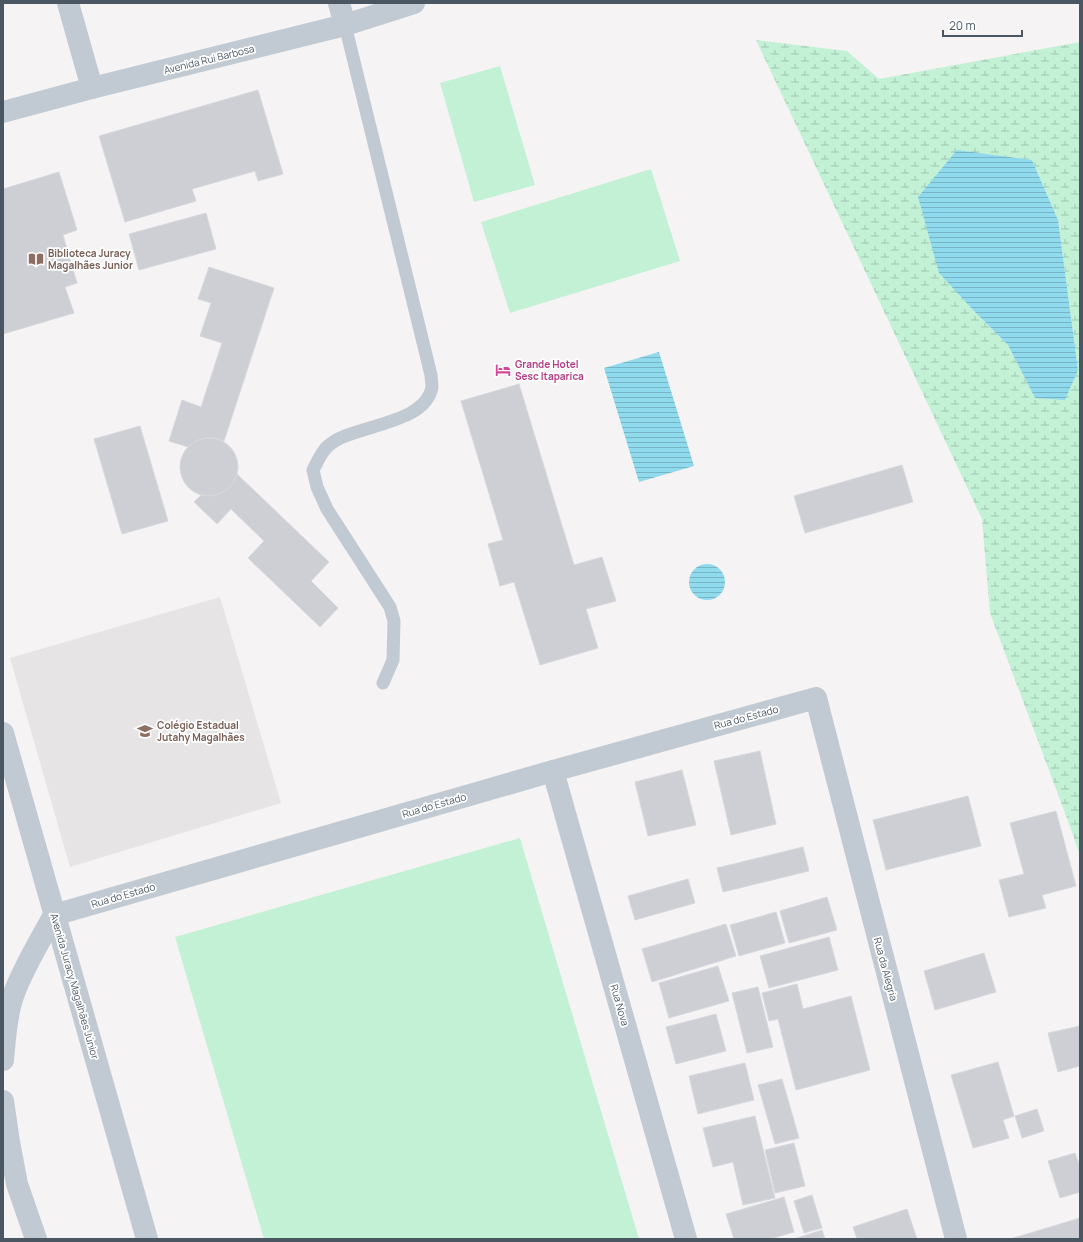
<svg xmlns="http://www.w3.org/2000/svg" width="1083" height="1242" viewBox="0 0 1083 1242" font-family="Manrope,sans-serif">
  <defs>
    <pattern id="wetland-marsh" width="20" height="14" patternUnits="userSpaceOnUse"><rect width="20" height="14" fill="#c3f1d5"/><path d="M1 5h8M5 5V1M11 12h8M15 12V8" fill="none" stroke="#a0c6b0"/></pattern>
    <pattern id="water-rules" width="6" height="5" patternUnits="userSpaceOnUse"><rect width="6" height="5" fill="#90daee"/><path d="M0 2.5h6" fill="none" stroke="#78b4c4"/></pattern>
  </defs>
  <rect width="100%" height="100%" fill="#f5f3f3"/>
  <path fill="#e6e4e5" d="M220,597L281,803L70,867L10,658Z"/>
  <g fill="#c3f1d5">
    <path d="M500,66L535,185L474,202L440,83Z"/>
    <path d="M651,169L680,261L510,313L481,222Z"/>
    <path d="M520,838L639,1239H264L175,937Z"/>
  </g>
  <path fill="url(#wetland-marsh)" fill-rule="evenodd" d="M756,40L847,51L879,79L1080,42V855L1068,821L990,613L982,519ZM1032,160L1058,220L1078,370L1035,398L1008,345L972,309L939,273Z"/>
  <g fill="url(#water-rules)">
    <path d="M957,150L1032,160L1058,220L1078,370L1065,400L1035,398L1008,345L972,309L939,273L918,197Z"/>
    <path d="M659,352L694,466L639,482L604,368Z"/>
    <circle cx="707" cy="582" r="18"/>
  </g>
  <g fill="#cdcfd5" stroke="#d7d9de">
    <path d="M258,90L283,174L258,181L255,171L192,189L196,201L125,222L99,136Z"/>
    <path d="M59,172L77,230L63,235L77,283L65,287L74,313L3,334V189Z"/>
    <path d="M206,213L216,249L139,270L129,234Z"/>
    <path d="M209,267L274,288L224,441L215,438H205L196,441L188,447L169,441L182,400L201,407L222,343L200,336L211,303L198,299Z"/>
    <path d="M519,384L574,565L602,557L616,601L586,609L598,648L540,665L514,582L500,586L488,544L503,540L461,401Z"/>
    <path d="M140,426L168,521L122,534L94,439Z"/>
    <circle cx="209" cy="467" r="29"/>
    <path d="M902,465L913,502L805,533L794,496Z"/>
    <path d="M237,474L329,562L311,581L338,608L320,627L248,558L264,541L231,509L217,524L194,502L201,495L211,496L220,494L228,489L234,482Z"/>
    <path d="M760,751L776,824L731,835L714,761Z"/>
    <path d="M682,770L696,825L648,836L635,782Z"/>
    <path d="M968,796L981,846L886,870L873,820Z"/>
    <path d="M1056,811L1076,886L1042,895L1046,908L1009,917L999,880L1024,874L1010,823Z"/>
    <path d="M803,847L809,871L723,892L717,868Z"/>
    <path d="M688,879L695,903L635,920L628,896Z"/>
    <path d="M827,897L837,930L789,943L780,911Z"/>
    <path d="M776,912L785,943L739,956L730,925Z"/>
    <path d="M726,924L736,956L652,982L642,949Z"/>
    <path d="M829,937L838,970L769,988L760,956Z"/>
    <path d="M984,953L996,992L935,1010L924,971Z"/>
    <path d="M718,966L729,1001L669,1018L659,983Z"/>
    <path d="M797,984L803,1009L851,996L870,1070L796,1090L778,1019L769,1021L762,993Z"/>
    <path d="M758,987L773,1047L747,1053L732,993Z"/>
    <path d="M716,1014L726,1051L676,1064L666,1027Z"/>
    <path d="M1080,1026V1066L1058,1072L1048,1033Z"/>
    <path d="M998,1062L1014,1116L1003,1120L1009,1138L973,1148L951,1075Z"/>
    <path d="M745,1063L754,1100L698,1114L689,1076Z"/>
    <path d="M782,1079L799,1138L775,1144L758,1085Z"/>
    <path d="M1037,1109L1044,1131L1022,1138L1015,1116Z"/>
    <path d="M755,1116L775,1198L743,1205L733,1162L713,1167L703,1128Z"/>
    <path d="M794,1143L805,1186L775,1193L765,1150Z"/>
    <path d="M1075,1153L1080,1167V1192L1060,1198L1048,1161Z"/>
    <path d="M812,1195L822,1228L804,1233L794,1201Z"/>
    <path d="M784,1197L794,1232L770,1239H734L726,1214Z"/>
    <path d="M907,1209L917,1239H857L853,1227Z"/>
    <path d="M1080,1218V1239H1010Z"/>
    <path d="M822,1230L825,1239H794Z"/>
  </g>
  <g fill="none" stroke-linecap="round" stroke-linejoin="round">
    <path stroke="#c1cad2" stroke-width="13" d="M345,25L431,375C431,379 432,383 432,387C425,426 352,424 328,446C321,452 317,463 313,470L317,487L327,509L390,607L394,621L393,660L383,683"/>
    <g stroke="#c1cad2" stroke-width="22">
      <path d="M68,3L92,88"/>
      <path d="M339,3L345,25"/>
      <path d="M3,112L92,88L345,25L414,3"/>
      <path d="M3,733L147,1239"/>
      <path d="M553,771L686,1239"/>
      <path d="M3,1060C5,1039 6,1016 13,996C23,968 40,941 54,915L553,771L816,698L956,1239"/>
      <path d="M3,1101L9,1142L17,1184L36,1239"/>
    </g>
  </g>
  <defs>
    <g id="library-bare" transform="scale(1.2)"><path d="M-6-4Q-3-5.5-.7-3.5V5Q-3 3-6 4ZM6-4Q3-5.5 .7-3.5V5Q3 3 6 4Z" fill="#8d6e63" stroke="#fff" stroke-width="2.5" paint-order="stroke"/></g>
    <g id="hotel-bare" transform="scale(1.2)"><path d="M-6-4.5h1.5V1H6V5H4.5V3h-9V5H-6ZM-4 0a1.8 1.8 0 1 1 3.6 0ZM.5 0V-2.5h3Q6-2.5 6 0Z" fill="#d1479c" stroke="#fff" stroke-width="2.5" paint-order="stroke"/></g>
    <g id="school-bare" transform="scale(1.2)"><path d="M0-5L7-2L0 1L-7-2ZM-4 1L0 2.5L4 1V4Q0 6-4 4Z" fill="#8d6e63" stroke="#fff" stroke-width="2.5" paint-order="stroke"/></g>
  </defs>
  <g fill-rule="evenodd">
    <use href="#library-bare" x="36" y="259"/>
    <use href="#hotel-bare" x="503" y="370"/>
    <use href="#school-bare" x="145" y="731"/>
  </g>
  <g text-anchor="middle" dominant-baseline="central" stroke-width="3.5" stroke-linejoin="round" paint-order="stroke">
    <g font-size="10" fill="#4a5661" stroke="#fff">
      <text transform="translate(209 59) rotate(-14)">Avenida Rui Barbosa</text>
      <text transform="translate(746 717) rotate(-15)">Rua do Estado</text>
      <text transform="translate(434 805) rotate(-16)">Rua do Estado</text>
      <text transform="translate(123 895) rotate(-16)">Rua do Estado</text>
      <text transform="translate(886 969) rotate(75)">Rua da Alegria</text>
      <text transform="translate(75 986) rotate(74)">Avenida Juracy Magalhães Júnior</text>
      <text transform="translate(620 1005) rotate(74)">Rua Nova</text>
    </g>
    <g font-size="10" font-weight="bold" fill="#785e54" stroke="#fff" text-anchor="start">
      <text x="48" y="253">Biblioteca Juracy<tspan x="48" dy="12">Magalhães Junior</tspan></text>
      <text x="157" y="725">Colégio Estadual<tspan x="157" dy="12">Jutahy Magalhães</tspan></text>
    </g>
    <g font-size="10" font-weight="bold" fill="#b23c85" stroke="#fff" text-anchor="start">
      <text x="515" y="364">Grande Hotel<tspan x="515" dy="12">Sesc Itaparica</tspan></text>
    </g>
  </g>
  <rect width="1083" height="1242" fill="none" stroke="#4a5661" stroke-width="8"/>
  <path d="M943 30v6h79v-6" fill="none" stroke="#4a5661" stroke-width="2"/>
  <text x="949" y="30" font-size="12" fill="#4a5661" stroke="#ffffff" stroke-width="3" paint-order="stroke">20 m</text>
</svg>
